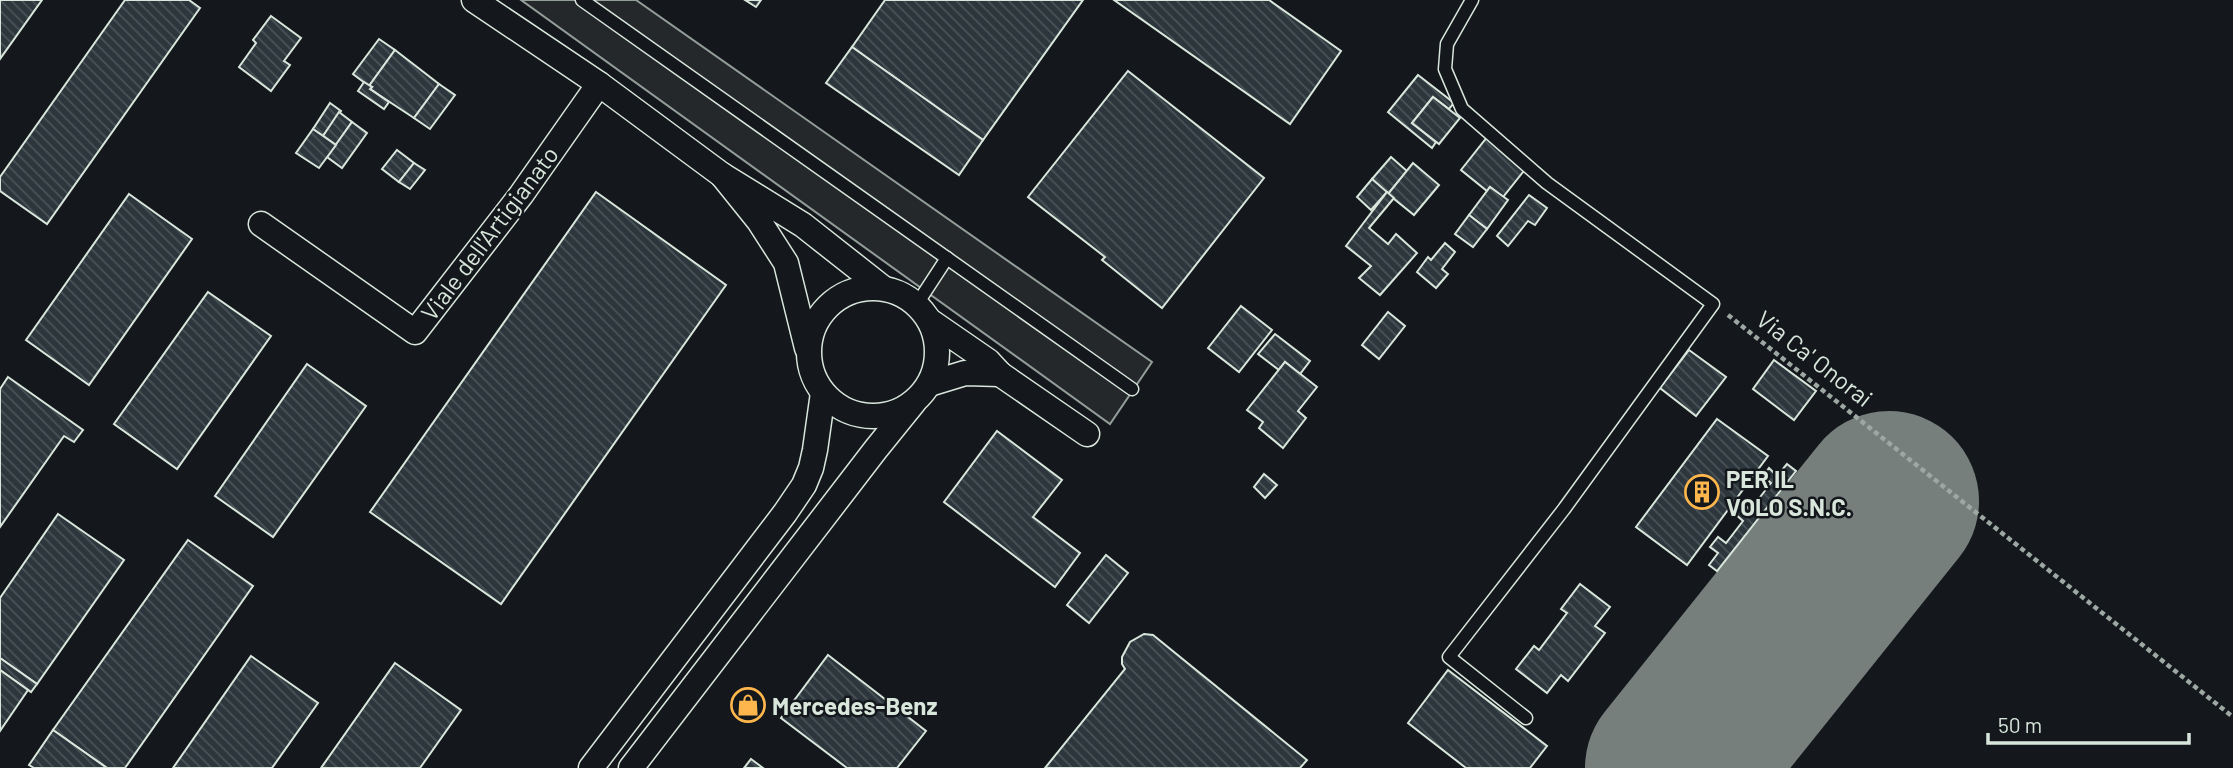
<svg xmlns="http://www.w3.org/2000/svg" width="2233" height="768" viewBox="0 0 2233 768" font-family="Barlow,sans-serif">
  <defs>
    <pattern id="building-back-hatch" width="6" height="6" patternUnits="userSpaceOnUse" patternTransform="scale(1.75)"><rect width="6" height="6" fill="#2c363c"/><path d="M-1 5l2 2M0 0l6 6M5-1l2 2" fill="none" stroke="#4a5358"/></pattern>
  </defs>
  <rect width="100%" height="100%" fill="#14181c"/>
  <path fill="#24282b" stroke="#939e99" stroke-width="2" d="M521,0H636L1152,362L1110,424Z"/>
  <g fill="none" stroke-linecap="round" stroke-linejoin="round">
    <path stroke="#767f7c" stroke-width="180" d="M1675,768L1889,501"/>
  </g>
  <g fill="url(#building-back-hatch)" stroke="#d8e6dc" stroke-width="2">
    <path d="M0,0H42L0,59Z"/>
    <path d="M125,0H189L200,8L47,224L0,191V177Z"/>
    <path d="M745,0H761L756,7Z"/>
    <path d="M885,0H1083L983,140L852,47Z"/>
    <path d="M1114,0H1269L1341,51L1290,124Z"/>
    <path d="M271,16L301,38L284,61L290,65L271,91L239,67L256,43L253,40Z"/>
    <path d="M379,39L395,50L369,86L353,74Z"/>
    <path d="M852,47L983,140L959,175L826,83Z"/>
    <path d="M395,50L439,84L414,118L370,89L372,87L369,86Z"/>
    <path d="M1128,71L1264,178L1162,308L1102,260L1105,257L1028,197Z"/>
    <path d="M1418,75L1454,103L1449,109L1433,97L1412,123L1436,142L1432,148L1388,112Z"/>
    <path d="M364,82L372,87L370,89L389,102L384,109L358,91Z"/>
    <path d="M439,84L455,95L430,129L414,118Z"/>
    <path d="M1433,97L1460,118L1439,144L1412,123Z"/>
    <path d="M330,103L341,111L323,136L313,129Z"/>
    <path d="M339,112L352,122L336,145L323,136Z"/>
    <path d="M352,122L367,133L342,168L327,157Z"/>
    <path d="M313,129L336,145L319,168L296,153Z"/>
    <path d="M1488,136L1527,167L1503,197L1490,187L1487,191L1461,170Z"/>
    <path d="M397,150L414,163L399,182L382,169Z"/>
    <path d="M1391,157L1407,171L1388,194L1372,179Z"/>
    <path d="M414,163L425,170L410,189L399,182Z"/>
    <path d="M1413,163L1439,185L1414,215L1388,194Z"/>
    <path d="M1372,179L1387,192L1371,210L1357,197Z"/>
    <path d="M1490,187L1508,200L1487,229L1469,215Z"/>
    <path d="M596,192L726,285L501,604L370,512Z"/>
    <path d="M1387,192L1394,198L1369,228L1388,244L1396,234L1417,253L1380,295L1359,278L1371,266L1346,246Z"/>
    <path d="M129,194L192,239L89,385L26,340Z"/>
    <path d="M1529,195L1547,208L1535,225L1528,221L1508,246L1497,236Z"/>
    <path d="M1469,215L1487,229L1473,247L1455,234Z"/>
    <path d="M1445,243L1455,252L1442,269L1448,274L1436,288L1417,272L1428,257L1431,260Z"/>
    <path d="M208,292L271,336L177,469L114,424Z"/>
    <path d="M1241,306L1272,330L1239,372L1208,348Z"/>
    <path d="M1388,312L1405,326L1379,359L1362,345Z"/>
    <path d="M1275,334L1310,361L1300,374L1285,362L1279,370L1258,354Z"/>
    <path d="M1689,350L1726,377L1696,416L1660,388Z"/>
    <path d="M1774,360L1816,391L1794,420L1753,389Z"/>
    <path d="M1285,362L1317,387L1298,411L1306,418L1283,448L1259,428L1263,422L1247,410Z"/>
    <path d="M307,364L366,406L273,537L215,496Z"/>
    <path d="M8,377L83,430L74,442L64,436L0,527V389Z"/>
    <path d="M1717,419L1768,456L1687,565L1636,527Z"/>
    <path d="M997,431L1062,480L1033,517L1080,553L1055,587L944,502Z"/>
    <path d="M1787,464L1796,471L1717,571L1709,565L1718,553L1710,547L1718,537L1726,543L1743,521L1734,513L1743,503L1750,510L1771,483L1763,476L1769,468L1777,476Z"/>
    <path d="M1264,474L1277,485L1265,498L1254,487Z"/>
    <path d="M58,514L124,560L37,684L0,658V598Z"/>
    <path d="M188,540L253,586L125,768H107L53,730Z"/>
    <path d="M1106,555L1128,573L1089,623L1067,605Z"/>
    <path d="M1580,584L1610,607L1595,626L1605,633L1568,681L1561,675L1547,693L1516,669L1534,646L1539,650L1567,613L1561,609Z"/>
    <path d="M1144,634L1153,635L1307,760L1300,768H1045L1125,669L1122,664V657L1130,642Z"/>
    <path d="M828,655L926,731L897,768H847L781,718Z"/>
    <path d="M251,656L318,703L272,768H173Z"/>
    <path d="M0,658L37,684L31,692L0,670Z"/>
    <path d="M395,663L461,710L420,768H321Z"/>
    <path d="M0,670L28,690L0,731Z"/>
    <path d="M1448,670L1547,746L1530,768H1466L1408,723Z"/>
    <path d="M53,730L107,768H34L29,765Z"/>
    <path d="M751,759L763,768H744Z"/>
  </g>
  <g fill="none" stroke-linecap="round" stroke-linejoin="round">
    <g stroke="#d8e6dc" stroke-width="15">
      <g id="lane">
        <path d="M582,0L1132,389"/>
        <path d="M1472,0L1447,44L1445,69L1462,109L1547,183L1713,304L1564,509L1449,657L1526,718"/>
        <path d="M917,304L947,258"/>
      </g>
    </g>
    <g stroke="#d8e6dc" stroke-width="27">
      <g id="street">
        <path d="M474,0L599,84L722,175"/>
        <path d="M261,224L415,332L521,195L599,84"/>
        <circle cx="873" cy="352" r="64"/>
        <path d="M807,348L786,263L759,221L722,175L803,225L883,288"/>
        <path d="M1000,374L1087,434"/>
        <path d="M929,384L965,373L1000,374L988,361L930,321"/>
        <path d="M591,768L785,513L804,485L811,468L815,450L823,393"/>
        <path d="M631,768L876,449L914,402"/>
      </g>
    </g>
    <path stroke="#9da8a2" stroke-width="4.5" stroke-dasharray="5 3.5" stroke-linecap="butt" d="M1728,315L2233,717"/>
    <use href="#lane" stroke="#14181c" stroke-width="12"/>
    <use href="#street" stroke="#14181c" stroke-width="24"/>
  </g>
  <defs>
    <g id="building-ring" transform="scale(1.75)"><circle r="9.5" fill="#14181c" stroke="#ffb74d" stroke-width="1.5"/><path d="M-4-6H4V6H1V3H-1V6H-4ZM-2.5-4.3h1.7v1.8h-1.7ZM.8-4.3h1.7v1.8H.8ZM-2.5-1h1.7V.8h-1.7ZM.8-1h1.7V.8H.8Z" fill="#ffb74d"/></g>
    <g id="shop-ring" transform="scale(1.75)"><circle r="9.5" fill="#14181c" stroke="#ffb74d" stroke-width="1.5"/><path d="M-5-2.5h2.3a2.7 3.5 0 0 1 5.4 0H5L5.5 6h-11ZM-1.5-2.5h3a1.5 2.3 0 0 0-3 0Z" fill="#ffb74d"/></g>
  </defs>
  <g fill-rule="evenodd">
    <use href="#building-ring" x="1702" y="492"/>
    <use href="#shop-ring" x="748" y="705"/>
  </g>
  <g text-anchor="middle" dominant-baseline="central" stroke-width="5" stroke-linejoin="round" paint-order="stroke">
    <g font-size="24" fill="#d8e6dc" stroke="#14181c">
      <text transform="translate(489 233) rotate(-53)">Viale dell'Artigianato</text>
      <text transform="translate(1815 358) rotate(38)">Via Ca' Onorai</text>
    </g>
    <g font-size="24" font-weight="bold" fill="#d8e6dc" stroke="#14181c" text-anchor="start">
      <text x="1726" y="478">PER IL<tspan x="1726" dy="28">VOLO S.N.C.</tspan></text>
      <text x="772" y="705">Mercedes-Benz</text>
    </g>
  </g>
  <path d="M1988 733v10h201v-10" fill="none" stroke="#d8e6dc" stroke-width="3.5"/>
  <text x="1998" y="733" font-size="21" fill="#d8e6dc" stroke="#14181c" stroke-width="5" paint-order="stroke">50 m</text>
</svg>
